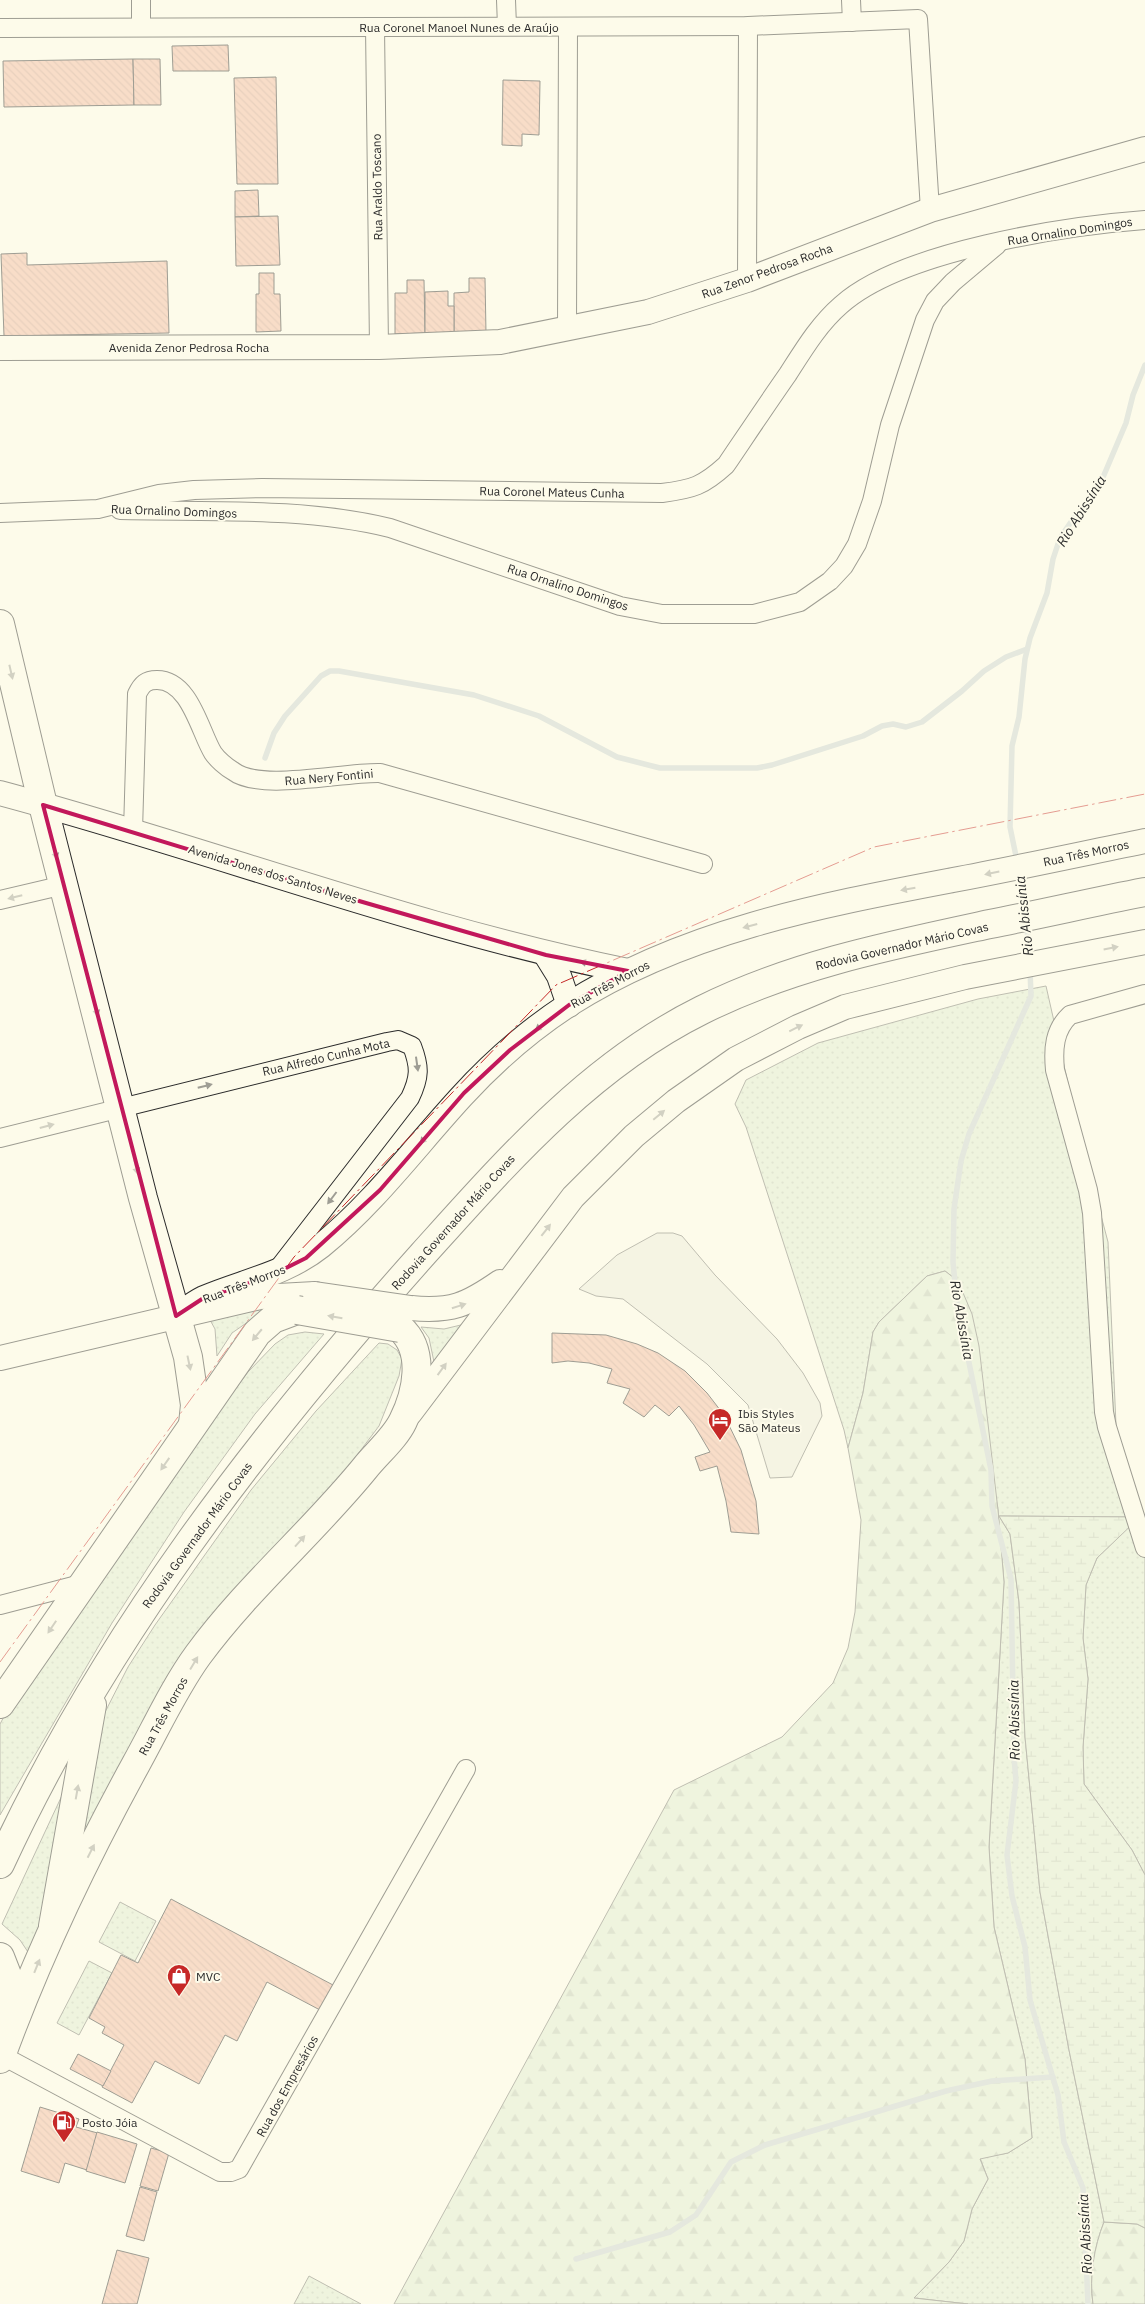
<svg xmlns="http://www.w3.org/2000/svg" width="1145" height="2304" viewBox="0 0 1145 2304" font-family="'IBM Plex Sans',sans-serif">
  <defs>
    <pattern id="grass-dots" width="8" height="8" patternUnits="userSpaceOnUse" patternTransform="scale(1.25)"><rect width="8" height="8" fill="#deebd1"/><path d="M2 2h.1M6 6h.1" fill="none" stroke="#bfcab4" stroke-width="1.8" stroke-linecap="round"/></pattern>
    <pattern id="forest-firs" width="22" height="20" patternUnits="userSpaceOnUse" patternTransform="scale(1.25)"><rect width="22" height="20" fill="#deebd1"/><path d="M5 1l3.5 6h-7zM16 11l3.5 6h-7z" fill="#bfcab4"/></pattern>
    <pattern id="wetland-marsh" width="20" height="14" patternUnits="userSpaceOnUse" patternTransform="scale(1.25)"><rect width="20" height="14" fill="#deebd1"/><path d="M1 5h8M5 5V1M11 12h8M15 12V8" fill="none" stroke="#bfcab4"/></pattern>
    <pattern id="building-back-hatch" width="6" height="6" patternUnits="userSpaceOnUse" patternTransform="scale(1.25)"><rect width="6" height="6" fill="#f2b8a0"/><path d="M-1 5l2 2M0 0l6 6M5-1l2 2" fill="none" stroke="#d09e8a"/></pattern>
  </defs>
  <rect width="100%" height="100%" fill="#fdfbea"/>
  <g fill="url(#grass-dots)" stroke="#74746e">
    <path d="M1046,986L1080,1136L1108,1242L1116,1425L1140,1517H1145V1875L1132,1850L1084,1784L1083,1747L1088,1679L1083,1638L1086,1585L1097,1558L1139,1517L999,1516L1010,1534L1019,1602L1025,1737L1040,1892L1069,2050L1104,2222C1094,2247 1089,2277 1093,2304H968L914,2298L949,2262L964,2241L972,2209L988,2179L980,2158L1008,2153L1032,2138L1025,2059L994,1927L989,1847L1004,1582L998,1510L958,1281L945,1271L927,1276L879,1322L873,1332L863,1393L848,1448L844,1430L746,1127L735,1104L746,1080L818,1043L978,999Z"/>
    <path d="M268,1308L232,1333L217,1356L215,1329L210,1320Z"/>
    <path d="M465,1324L434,1362L429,1338L421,1327L444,1329Z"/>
    <path d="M305,1332L324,1334L255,1414L184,1512L112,1623L0,1815V1724L21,1685L141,1514L248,1372L275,1344L288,1335Z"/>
    <path d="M379,1343L388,1344L397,1350L402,1359L399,1376L379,1426L345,1471L276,1550L68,1873L101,1720L128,1667L155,1625L251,1490L316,1411Z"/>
    <path d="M86,1744L34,1961L20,1940L2,1924Z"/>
    <path d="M120,1902L156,1921L135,1961L99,1942Z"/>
    <path d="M89,1961L112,1973L79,2035L57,2023Z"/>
    <path d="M309,2276L361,2304H294Z"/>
  </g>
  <g fill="url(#forest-firs)" stroke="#74746e">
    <path d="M945,1271L958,1281L972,1314L979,1346L998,1510L1004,1582L989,1847L994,1927L1025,2059L1032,2138L1008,2153L980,2159L988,2179L972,2209L964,2241L949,2262L914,2298L968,2304H394L674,1790L782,1737L833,1683L848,1648L855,1612L861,1520L848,1448L863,1393L873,1332L879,1322L927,1276Z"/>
    <path d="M1104,2222L1137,2224L1145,2228V2304H1093C1089,2277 1094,2247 1104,2222Z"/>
  </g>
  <path fill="url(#wetland-marsh)" stroke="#74746e" d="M999,1516L1140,1517L1097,1558L1086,1585L1083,1638L1088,1679L1083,1747L1084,1784L1132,1850L1145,1875V2228L1137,2224L1104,2222L1069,2050L1040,1892L1025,1737L1019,1602L1010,1534Z"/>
  <path fill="#eceadb" stroke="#74746e" d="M657,1233H673L682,1236L715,1275L777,1339L803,1373L820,1403L822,1416L792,1477L770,1478L748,1405L707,1364L623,1299L596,1296L579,1289L617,1255Z"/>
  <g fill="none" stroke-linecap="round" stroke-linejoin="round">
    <g stroke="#c7d0d0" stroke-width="5.5">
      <path d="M265,758L274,733L285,716L321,676L330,671H339L474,695L539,716L617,757L660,768H757L772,765L863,736L882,726L893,724L906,727L922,722L962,691L984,671L1006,657L1027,649"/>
      <path d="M1017,861L1010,827L1012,746L1019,717L1025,659L1030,638L1047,593L1053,559L1060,538L1073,519L1092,498L1101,482L1126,423L1133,395L1145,365"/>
      <path d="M1020,873L1026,910"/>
      <path d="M1027,925L1029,960"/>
      <path d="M1030,969L1031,996L969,1134L961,1161L954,1209L953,1262L957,1304L991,1470L992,1506L1011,1579L1014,1757L1016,1781L1007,1855L1012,1896L1025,1947L1030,2000L1058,2095L1064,2142L1083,2188L1088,2304"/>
      <path d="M576,2259L670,2232L696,2215L731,2162L765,2145L946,2091L992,2081L1053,2077"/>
    </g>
  </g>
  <g fill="url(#building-back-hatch)" stroke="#2b2b2b">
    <path d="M228,45L229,71H173L172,46Z"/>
    <path d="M133,59L134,105L4,107L3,61Z"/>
    <path d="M133,59H160L161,105H134Z"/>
    <path d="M276,77L278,184H237L234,78Z"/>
    <path d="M503,80L540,81L539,135L522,134V146L502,145Z"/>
    <path d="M258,190L259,216L235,217V191Z"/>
    <path d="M278,216L280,265L236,266L235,217Z"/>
    <path d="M27,253V265L167,261L169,333L4,336L1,254Z"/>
    <path d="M259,273H274V294H280L281,331L256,332V294H259Z"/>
    <path d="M469,278H485L486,333H454V293L469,292Z"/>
    <path d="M407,280H424L425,333L395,334V293H407Z"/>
    <path d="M448,291V306H454V333H425V292Z"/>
    <path d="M552,1333L606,1335L637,1344L658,1353L685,1371L707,1393L724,1415L741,1450L756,1501L759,1534L731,1532L726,1501L717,1466L700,1471L695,1457L710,1452L694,1425L679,1406L669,1416L655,1405L644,1417L623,1403L630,1389L607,1383L612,1369L589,1363L568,1361L552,1363Z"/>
    <path d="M171,1899L333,1985L320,2010L267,1982L237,2041L225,2035L199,2084L155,2061L132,2103L102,2087L124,2045L102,2033L105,2027L89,2018L121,1955L138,1963Z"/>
    <path d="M78,2054L111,2071L103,2086L70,2069Z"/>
    <path d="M40,2107L79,2119L76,2127L101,2134L90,2171L65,2163L59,2183L21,2171Z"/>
    <path d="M97,2132L137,2144L125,2183L86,2171Z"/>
    <path d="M151,2148L169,2153L158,2191L140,2186Z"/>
    <path d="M140,2187L157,2192L144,2241L126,2236Z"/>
    <path d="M117,2250L149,2258L137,2304H102Z"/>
  </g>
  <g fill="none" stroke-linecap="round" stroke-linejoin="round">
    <g stroke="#2b2b2b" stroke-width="20">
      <g id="street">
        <path d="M141,0V26"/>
        <path d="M506,0L507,26"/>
        <path d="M851,0L852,22"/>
        <path d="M375,27L379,347"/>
        <path d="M0,28L748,26L918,19L930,210"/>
        <path d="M747,280L748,26"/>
        <path d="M567,330L568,27"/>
        <path d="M120,510C208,512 305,507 390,528L620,606L662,614H754L800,602L830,581L844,566L857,544L872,501L890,425L925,320L935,301L953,282L997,245"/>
        <path d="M0,513L98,509L159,494L194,490L262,488L662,493C693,489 703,486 726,465C747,434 767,404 788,374C804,349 819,324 841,305C901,251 1065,226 1145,220"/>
        <path d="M133,831L137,694C142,684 146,680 157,680C190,680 200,732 213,753C217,759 226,767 233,771C260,792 342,772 380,773L703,864"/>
        <path d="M0,900L64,885"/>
        <path d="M1145,994L1070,1015C1054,1030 1053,1049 1055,1070L1088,1190L1092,1213L1104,1412L1107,1427L1145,1548"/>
        <path d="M0,1138L387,1042L398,1040L412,1046C420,1067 420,1077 410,1098L277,1270"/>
        <path d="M0,1605L81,1584"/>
        <path d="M1,2055L220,2172H231L239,2169L466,1769"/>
      </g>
    </g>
    <g stroke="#2b2b2b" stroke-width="26">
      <g id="secondary">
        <path d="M0,348L379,347L500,342L648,312L747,280L930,210L1145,149"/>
        <path d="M0,793C210,849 414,928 628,971"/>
        <path d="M546,955L559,976L569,1005"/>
        <path d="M411,1308C451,1312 467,1305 500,1282"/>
        <path d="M176,1316C185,1310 194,1303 204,1298C244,1281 286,1274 321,1246C374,1203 416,1146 462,1096C493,1062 530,1030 568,1005C683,931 822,905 953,880C1017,868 1081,854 1145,841"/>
        <path d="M0,1358L260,1297L315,1294"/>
        <path d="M410,1413L573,1197L634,1136L676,1101L736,1059L798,1027L845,1007L965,977L1145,942"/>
      </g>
    </g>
    <g stroke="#2b2b2b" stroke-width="30">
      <g id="primary">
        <path d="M0,624L43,805L143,1198L188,1357L195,1405L193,1424"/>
        <path d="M0,1704L257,1333L273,1319L297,1310"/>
        <path d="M0,1957L9,1980L12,2019"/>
        <path d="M0,2059C37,1957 84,1859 136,1764C156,1728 174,1688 198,1655C248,1587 312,1533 365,1468C377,1453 395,1438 403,1421C417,1393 426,1351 400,1328"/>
      </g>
    </g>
    <g stroke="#2b2b2b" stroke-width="30">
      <g id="highway">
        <path d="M0,1864C104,1638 258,1439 423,1254C506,1162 589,1066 702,1010C792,965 892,945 990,924C1042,914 1093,902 1145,892"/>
        <path d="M53,1926L92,1705"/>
      </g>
    </g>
    <use href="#street" stroke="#fdfbea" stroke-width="18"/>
    <use href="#secondary" stroke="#fdfbea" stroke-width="24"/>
    <use href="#primary" stroke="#fdfbea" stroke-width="28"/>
    <use href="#highway" stroke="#fdfbea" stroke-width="28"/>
    <g stroke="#2b2b2b" stroke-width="26" stroke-linecap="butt">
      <path id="secondary-bridge" d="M315,1294L411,1308"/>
    </g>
    <g stroke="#2b2b2b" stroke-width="30" stroke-linecap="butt">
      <path id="primary-bridge" d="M297,1310L400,1328"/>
    </g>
    <use href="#secondary-bridge" stroke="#fdfbea" stroke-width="24"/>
    <use href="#primary-bridge" stroke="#fdfbea" stroke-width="28"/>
    <path stroke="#c62828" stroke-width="1" stroke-dasharray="18 4 2.5 4" stroke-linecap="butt" d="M0,1662L294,1257L556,985L874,847L1145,794"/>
  </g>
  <defs><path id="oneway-solid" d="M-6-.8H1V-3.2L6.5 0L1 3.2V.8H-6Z" transform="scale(1.25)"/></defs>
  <g fill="#9e9d94">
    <use href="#oneway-solid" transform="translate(11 672) rotate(77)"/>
    <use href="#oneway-solid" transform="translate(55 852) rotate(75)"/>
    <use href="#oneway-solid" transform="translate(992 873) rotate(168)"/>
    <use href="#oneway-solid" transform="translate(908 889) rotate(170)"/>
    <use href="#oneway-solid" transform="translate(15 897) rotate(166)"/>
    <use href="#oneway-solid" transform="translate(750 926) rotate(165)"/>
    <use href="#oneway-solid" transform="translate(1111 948) rotate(-11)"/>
    <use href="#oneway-solid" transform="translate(587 963) rotate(-169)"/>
    <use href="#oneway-solid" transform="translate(96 1009) rotate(76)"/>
    <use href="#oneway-solid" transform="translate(541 1026) rotate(143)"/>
    <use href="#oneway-solid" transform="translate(796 1028) rotate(-26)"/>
    <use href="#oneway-solid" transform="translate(417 1064) rotate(82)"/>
    <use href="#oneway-solid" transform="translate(205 1086) rotate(-14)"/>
    <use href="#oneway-solid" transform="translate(659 1115) rotate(-40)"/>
    <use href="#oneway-solid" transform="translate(47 1126) rotate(-15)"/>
    <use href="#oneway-solid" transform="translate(425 1138) rotate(131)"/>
    <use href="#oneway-solid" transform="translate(136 1167) rotate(76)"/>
    <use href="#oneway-solid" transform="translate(332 1198) rotate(127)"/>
    <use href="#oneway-solid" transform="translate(546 1230) rotate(-52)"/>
    <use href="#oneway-solid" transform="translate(459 1306) rotate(-18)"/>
    <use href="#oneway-solid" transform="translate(335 1317) rotate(-170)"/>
    <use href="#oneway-solid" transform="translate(257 1335) rotate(130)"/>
    <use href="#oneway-solid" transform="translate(189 1363) rotate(78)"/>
    <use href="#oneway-solid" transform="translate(442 1369) rotate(-54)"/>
    <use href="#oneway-solid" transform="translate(165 1464) rotate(125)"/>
    <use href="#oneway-solid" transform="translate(300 1541) rotate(-48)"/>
    <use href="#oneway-solid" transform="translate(52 1627) rotate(124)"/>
    <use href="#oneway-solid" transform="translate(194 1663) rotate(-59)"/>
    <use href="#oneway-solid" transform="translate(77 1792) rotate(-80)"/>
    <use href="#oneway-solid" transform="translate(91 1851) rotate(-63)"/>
    <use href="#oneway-solid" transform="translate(37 1966) rotate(-68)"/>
  </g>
  <path d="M0 0H1145V2304H0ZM43,805L328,892L546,955L628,971L569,1005L510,1050L464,1093L380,1190L306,1258L274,1274L202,1299L176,1316Z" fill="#fdfbea" fill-opacity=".55" fill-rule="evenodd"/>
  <path fill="none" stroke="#c2185b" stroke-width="4" stroke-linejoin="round" d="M43,805L328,892L546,955L628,971L569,1005L510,1050L464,1093L380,1190L306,1258L274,1274L202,1299L176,1316Z"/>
  <defs>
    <g id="hotel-pin" transform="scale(1.25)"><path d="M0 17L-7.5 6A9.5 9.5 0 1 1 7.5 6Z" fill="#c62828" stroke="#fdfbea"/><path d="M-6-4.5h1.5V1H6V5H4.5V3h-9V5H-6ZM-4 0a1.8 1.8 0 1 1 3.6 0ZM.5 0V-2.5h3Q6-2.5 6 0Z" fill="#fff"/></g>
    <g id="shop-pin" transform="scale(1.25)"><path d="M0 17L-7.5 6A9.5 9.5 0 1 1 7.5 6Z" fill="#c62828" stroke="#fdfbea"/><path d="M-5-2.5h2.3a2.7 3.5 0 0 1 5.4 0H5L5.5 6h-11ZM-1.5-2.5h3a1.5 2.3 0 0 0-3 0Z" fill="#fff"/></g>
    <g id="fuel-pin" transform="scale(1.25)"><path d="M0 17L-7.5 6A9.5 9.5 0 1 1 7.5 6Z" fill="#c62828" stroke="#fdfbea"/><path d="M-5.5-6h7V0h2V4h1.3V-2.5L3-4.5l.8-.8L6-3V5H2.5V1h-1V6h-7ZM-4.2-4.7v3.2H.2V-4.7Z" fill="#fff"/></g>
  </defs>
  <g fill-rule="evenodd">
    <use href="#hotel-pin" x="720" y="1420"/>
    <use href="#shop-pin" x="179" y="1976"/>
    <use href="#fuel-pin" x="64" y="2122"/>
  </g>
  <g text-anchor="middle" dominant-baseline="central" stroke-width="4" stroke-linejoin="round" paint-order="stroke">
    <g font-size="12" fill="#2b2b2b" stroke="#fdfbea">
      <text x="459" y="27">Rua Coronel Manoel Nunes de Araújo</text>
      <text transform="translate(377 187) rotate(-91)">Rua Araldo Toscano</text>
      <text transform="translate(1070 231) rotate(-9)">Rua Ornalino Domingos</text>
      <text transform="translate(767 271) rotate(-20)">Rua Zenor Pedrosa Rocha</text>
      <text x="189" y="347">Avenida Zenor Pedrosa Rocha</text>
      <text transform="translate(552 492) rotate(1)">Rua Coronel Mateus Cunha</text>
      <text transform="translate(174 511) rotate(2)">Rua Ornalino Domingos</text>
      <text transform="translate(568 587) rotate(18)">Rua Ornalino Domingos</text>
      <text transform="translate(329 777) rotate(-5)">Rua Nery Fontini</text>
      <text transform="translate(1086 853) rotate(-12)">Rua Três Morros</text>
      <text transform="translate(273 874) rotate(17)">Avenida Jones dos Santos Neves</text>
      <text transform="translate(902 946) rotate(-13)">Rodovia Governador Mário Covas</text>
      <text transform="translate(610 984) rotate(-28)">Rua Três Morros</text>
      <text transform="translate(326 1057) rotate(-13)">Rua Alfredo Cunha Mota</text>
      <text transform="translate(453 1222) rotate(-48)">Rodovia Governador Mário Covas</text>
      <text transform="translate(244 1284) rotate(-21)">Rua Três Morros</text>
      <text transform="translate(197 1535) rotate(-54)">Rodovia Governador Mário Covas</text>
      <text transform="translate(163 1716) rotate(-61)">Rua Três Morros</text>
      <text transform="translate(287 2086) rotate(-61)">Rua dos Empresários</text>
    </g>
    <g font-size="12" fill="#2b2b2b" stroke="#fdfbea" text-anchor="start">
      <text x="738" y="1413">Ibis Styles<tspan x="738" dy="14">São Mateus</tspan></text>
      <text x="196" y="1976">MVC</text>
      <text x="82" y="2122">Posto Jóia</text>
    </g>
    <g font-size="14" font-style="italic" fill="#2b2b2b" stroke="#fdfbea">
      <text transform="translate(1081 511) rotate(-58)">Rio Abissínia</text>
      <text transform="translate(1024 916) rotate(-96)">Rio Abissínia</text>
      <text transform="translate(962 1320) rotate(80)">Rio Abissínia</text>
      <text transform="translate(1014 1720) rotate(-91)">Rio Abissínia</text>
      <text transform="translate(1085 2234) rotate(-93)">Rio Abissínia</text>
    </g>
  </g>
</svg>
